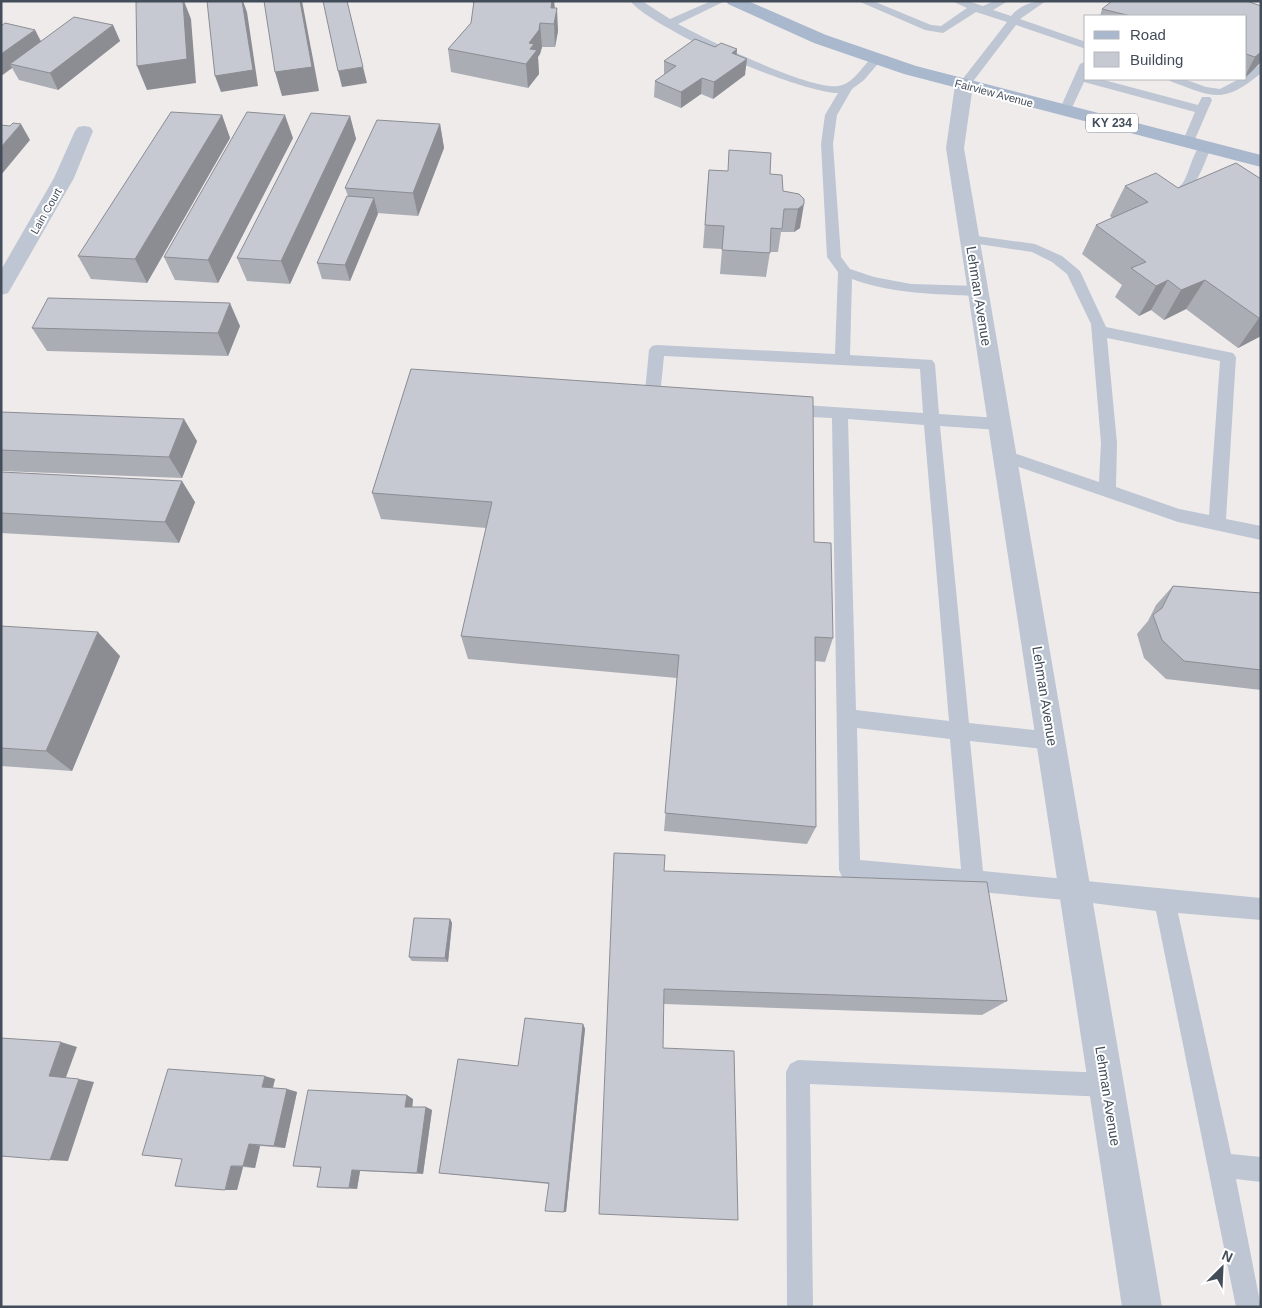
<svg xmlns="http://www.w3.org/2000/svg" width="1262" height="1308" viewBox="0 0 1262 1308" font-family="Helvetica,sans-serif">
  <rect width="100%" height="100%" fill="#efebeb"/>
  <g fill="none" stroke-linecap="round" stroke-linejoin="round">
    <g fill="#bdc6d2" fill-rule="evenodd">
      <path d="M630,1H642L670,19L711,1H725L678,24C708,40 808,90 838,86C852,85 863,66 872,57L876,56L882,59L864,80L852,89L837,115L833,144L841,257L850,269L874,277L911,284L978,286L983,288L985,291L983,294L978,296C935,294 893,294 852,279L850,355L932,360L935,364L939,414L999,418L1005,420L1007,424L1005,428L999,430L940,426L969,723L1052,732L1059,735L1062,741L1059,747L1052,750L970,741L983,871L1261,898V920L1178,913L1231,1154L1261,1157V1182L1236,1179L1261,1307H1236L1156,911L1076,901L850,880L842,877L839,870L832,418L789,416L783,414L781,410L783,406L789,404L923,413L920,369L664,356L660,396L668,398L670,402L668,406L662,408L646,406L644,402L649,350L652,346L657,345L835,354L838,272L827,257L821,144L825,115L838,93C796,91 657,32 630,1ZM848,419L924,425L949,721L856,710ZM857,728L950,739L961,869L860,860Z"/>
      <path d="M858,1H873L931,25L941,26L967,8L952,1H968L983,6L994,1H1008L993,10L1011,16C1020,5 1033,1 1046,1L1020,19L1086,42V49L1016,25L968,88L964,89L958,85L1007,22L976,12L943,33L925,30Z"/>
      <path d="M1086,61V79H1100L1198,105L1202,97H1210L1212,100L1192,146H1184L1182,143L1195,112L1084,82L1069,114H1061L1059,111L1080,64Z"/>
      <path d="M1261,64V73C1223,105 1213,97 1170,81L1168,79H1184L1206,87L1220,89L1239,79H1246V74Z"/>
      <path d="M1205,143L1211,147C1204,164 1191,207 1165,201L1163,198C1168,192 1177,190 1182,184C1190,174 1193,146 1205,143Z"/>
      <path d="M970,235L1035,244L1062,256L1080,271L1106,327L1233,353L1236,357L1226,519L1261,526V540L1178,522L999,460L997,456L999,452L1005,450L1099,482L1101,443L1091,324L1067,274L1052,262L1032,252L965,242L963,239L965,236ZM1107,338L1220,361L1209,515L1179,509L1116,487L1117,443Z"/>
      <path d="M798,1060L1107,1073L1115,1077L1119,1085L1115,1093L1107,1097L810,1084L813,1307H787L786,1072L790,1064Z"/>
    </g>
    <g fill="#bdc6d2" fill-rule="evenodd">
      <path d="M964,80L970,81L973,85L964,148L1162,1307H1122L946,148L955,85L958,81Z"/>
      <path d="M84,126L90,127L93,131L74,178L11,288L8,293L1,295V270L54,178L75,131L78,127Z"/>
    </g>
    <path fill="#a9b8cd" fill-rule="evenodd" d="M726,1H748L826,35L916,66L1261,155V167L904,74L814,43L728,4Z"/>
  </g>
  <g fill="#abadb5">
    <path d="M472,1H554L558,31L555,47H542L540,54L538,57L539,74L528,88L451,72L448,49L471,23L474,5Z"/>
    <path d="M1247,1L1261,62L1246,77V16H1100L1102,9Z"/>
    <path d="M113,25L120,41L58,90L19,80L12,68L1,76L35,30L41,41Z"/>
    <path d="M737,55L745,75L713,99L701,94L681,108L654,97L655,81L664,75V61Z"/>
    <path d="M222,115L230,138L147,283L91,279L78,256Z"/>
    <path d="M350,116L356,139L290,284L247,281L237,258Z"/>
    <path d="M440,124L444,148L418,216L377,213L350,281L322,279L317,263L348,196L345,188Z"/>
    <path d="M293,138L218,283L175,280L164,257Z"/>
    <path d="M709,170L770,174L783,191L799,194L800,228L794,232H781L778,252H770L766,277L720,274L722,249L703,248Z"/>
    <path d="M1261,179V336L1238,348L1186,309L1164,320L1151,310L1139,316L1115,297L1122,285L1082,254L1096,225L1112,218L1110,216L1125,186L1178,188Z"/>
    <path d="M240,326L228,356L47,351L32,328Z"/>
    <path d="M411,369L814,542L833,638L825,662L815,661L816,827L807,844L664,831L677,678L468,659L461,636L486,528L381,519L372,493Z"/>
    <path d="M1,412L197,441L182,478L1,471Z"/>
    <path d="M1,472L195,502L179,543L1,533Z"/>
    <path d="M1173,586L1261,593V690L1166,679L1144,658L1137,634L1148,621L1156,605Z"/>
    <path d="M1,626L120,656L72,771L1,766Z"/>
    <path d="M664,871L1007,1001L982,1015L664,1004L599,1214Z"/>
    <path d="M450,919L452,923L448,962L412,961L409,957Z"/>
    <path d="M583,1024L585,1029L566,1212H564L549,1184L439,1173L518,1066Z"/>
    <path d="M275,1079L273,1088L287,1089L297,1092L285,1148L260,1146L255,1168L243,1167L237,1190L182,1159L142,1155Z"/>
    <path d="M413,1099L412,1107H426L432,1110L423,1174L360,1171L357,1189L326,1188L320,1168L293,1166Z"/>
  </g>
  <g fill="#8b8d93">
    <path d="M183,1H184L191,19L196,83L147,90L137,66Z"/>
    <path d="M242,1H243L247,12L258,86L221,92L215,76Z"/>
    <path d="M300,1H302L303,6L319,91L282,96L275,72Z"/>
    <path d="M552,1H554L555,16L551,8Z"/>
    <path d="M557,8L558,31L555,47L554,24Z"/>
    <path d="M540,23L542,47L540,54L538,57L539,74L528,88L526,64L529,43Z"/>
    <path d="M113,25L120,41L58,90L50,73Z"/>
    <path d="M35,30L43,46L10,64L12,68L1,76V54Z"/>
    <path d="M737,49L736,65L732,53Z"/>
    <path d="M1261,52V62L1246,77V74L1255,57Z"/>
    <path d="M747,59L745,75L713,99L714,82Z"/>
    <path d="M363,67L367,83L342,87L338,71Z"/>
    <path d="M702,78L701,94L681,108V92Z"/>
    <path d="M222,115L230,138L147,283L135,259Z"/>
    <path d="M285,115L293,138L218,283L208,260Z"/>
    <path d="M350,116L356,139L290,284L281,261Z"/>
    <path d="M21,124L30,140L1,175V147Z"/>
    <path d="M440,124L444,148L418,216L413,193Z"/>
    <path d="M374,198L378,214L350,281L345,265Z"/>
    <path d="M804,204L800,228L794,232L798,209Z"/>
    <path d="M1168,280L1151,310L1139,316L1156,286Z"/>
    <path d="M1205,280L1186,309L1164,320L1181,290Z"/>
    <path d="M230,303L240,326L228,356L218,333Z"/>
    <path d="M1261,317V336L1238,348L1259,318Z"/>
    <path d="M184,419L197,441L182,478L169,457Z"/>
    <path d="M182,481L195,502L179,543L165,522Z"/>
    <path d="M98,632L120,656L72,771L46,751Z"/>
    <path d="M450,919L452,923L448,962L445,958Z"/>
    <path d="M583,1024L585,1029L566,1212H564Z"/>
    <path d="M61,1042L77,1047L65,1080L49,1076Z"/>
    <path d="M265,1076L275,1079L272,1090L262,1087Z"/>
    <path d="M79,1079L94,1082L68,1161L50,1160Z"/>
    <path d="M287,1089L297,1092L285,1148L274,1146Z"/>
    <path d="M407,1095L413,1099L412,1110L405,1107Z"/>
    <path d="M426,1107L432,1110L423,1174L417,1173Z"/>
    <path d="M249,1144L260,1146L255,1168L243,1166Z"/>
    <path d="M231,1166L243,1167L237,1190H225Z"/>
    <path d="M352,1170L360,1171L357,1189L349,1188Z"/>
  </g>
  <g fill="#c7c9d2" stroke="#8b8d93">
    <path d="M144,1H183L187,59L137,66L136,2Z"/>
    <path d="M207,1H242L253,70L215,76Z"/>
    <path d="M264,1H300L312,67L275,72Z"/>
    <path d="M323,1H347L363,67L338,71Z"/>
    <path d="M474,1H552L551,8H557L554,24L540,23L539,30L529,43L534,44L530,49L537,50L526,64L448,49L471,23Z"/>
    <path d="M1112,1H1247L1261,6V52L1255,57L1246,54V16H1131L1102,9Z"/>
    <path d="M74,17L113,25L50,73L10,64Z"/>
    <path d="M5,23L35,30L1,54V26Z"/>
    <path d="M695,39L715,47L721,43L737,49L732,53L747,59L714,82L702,78L681,92L655,81L676,66L664,61Z"/>
    <path d="M171,112L222,115L135,259L78,256Z"/>
    <path d="M247,112L285,115L208,260L164,257Z"/>
    <path d="M311,113L350,116L281,261L237,258Z"/>
    <path d="M377,120L440,124L413,193L345,188Z"/>
    <path d="M13,123L21,124L1,147V125L10,126Z"/>
    <path d="M729,150L771,153L770,174L782,175L783,191L799,194L804,199V204L798,209H784L782,229L771,228L770,253L722,250L724,226L705,225L709,170L728,171Z"/>
    <path d="M1236,163L1261,179V185H1260L1261,186V317L1259,318L1205,280L1181,290L1168,280L1156,286L1131,268L1146,262L1096,225L1148,202L1125,186L1156,173L1178,188Z"/>
    <path d="M347,196L374,198L345,265L317,263Z"/>
    <path d="M48,298L230,303L218,333L32,328Z"/>
    <path d="M411,369L813,397L814,542L831,543L833,638L815,637L816,827L665,813L679,655L461,636L492,502L372,493Z"/>
    <path d="M1,412L184,419L169,457L1,450Z"/>
    <path d="M1,472L182,481L165,522L1,513Z"/>
    <path d="M1173,586L1261,593V670L1184,661L1162,640L1153,615L1162,608Z"/>
    <path d="M1,626L98,632L46,751L1,748Z"/>
    <path d="M614,853L665,855L664,871L987,882L1007,1001L664,989L663,1048L734,1051L738,1220L599,1214Z"/>
    <path d="M414,918L450,919L445,958L409,957Z"/>
    <path d="M525,1018L583,1024L564,1212L545,1211L549,1183L439,1173L458,1059L518,1066Z"/>
    <path d="M1,1038L61,1042L49,1076L79,1079L50,1160L1,1156Z"/>
    <path d="M168,1069L265,1076L262,1087L287,1089L274,1146L249,1144L243,1166H231L225,1190L175,1186L182,1159L142,1155Z"/>
    <path d="M308,1090L407,1095L405,1107H426L417,1173L352,1170L349,1188L317,1187L321,1167L293,1166Z"/>
  </g>
  <g text-anchor="middle" dominant-baseline="central" stroke-width="4" stroke-linejoin="round" paint-order="stroke">
    <g font-size="11" fill="#434d5a" stroke="#fff">
      <text transform="translate(994 93) rotate(15)">Fairview Avenue</text>
      <text transform="translate(46 211) rotate(-60)">Lain Court</text>
    </g>
    <rect fill="#fff" stroke="#7b828c" stroke-width="1" x="1086" y="113.5" width="52" height="19" rx="4"/>
    <g font-size="12" font-weight="bold" fill="#434d5a">
      <text x="1112" y="123">KY 234</text>
    </g>
    <g font-size="14" fill="#434d5a" stroke="#fff">
      <text transform="translate(979 296) rotate(81)">Lehman Avenue</text>
      <text transform="translate(1045 696) rotate(81)">Lehman Avenue</text>
      <text transform="translate(1108 1096) rotate(81)">Lehman Avenue</text>
    </g>
  </g>
  <rect width="1262" height="1308" fill="none" stroke="#434d5a" stroke-width="5"/>
  <rect x="1084" y="15" width="162" height="65" fill="#ffffff" stroke="#b4b8bd"/>
  <rect x="1094" y="31" width="25" height="8" fill="#a9b8cd" stroke="#b4b8bd"/>
  <text x="1130" y="40" font-size="15" fill="#434d5a">Road</text>
  <rect x="1094" y="52" width="25" height="15" fill="#c7c9d2" stroke="#b4b8bd"/>
  <text x="1130" y="65" font-size="15" fill="#434d5a">Building</text>
  <g transform="translate(1222 1268) rotate(24)" stroke="#ffffff" stroke-width="4" paint-order="stroke">
  <path d="M0-4L9 19L0 12L-9 19Z" fill="#434d5a"/>
  <text y="-8" font-size="14" font-weight="bold" text-anchor="middle" fill="#434d5a">N</text>
  </g>
</svg>
